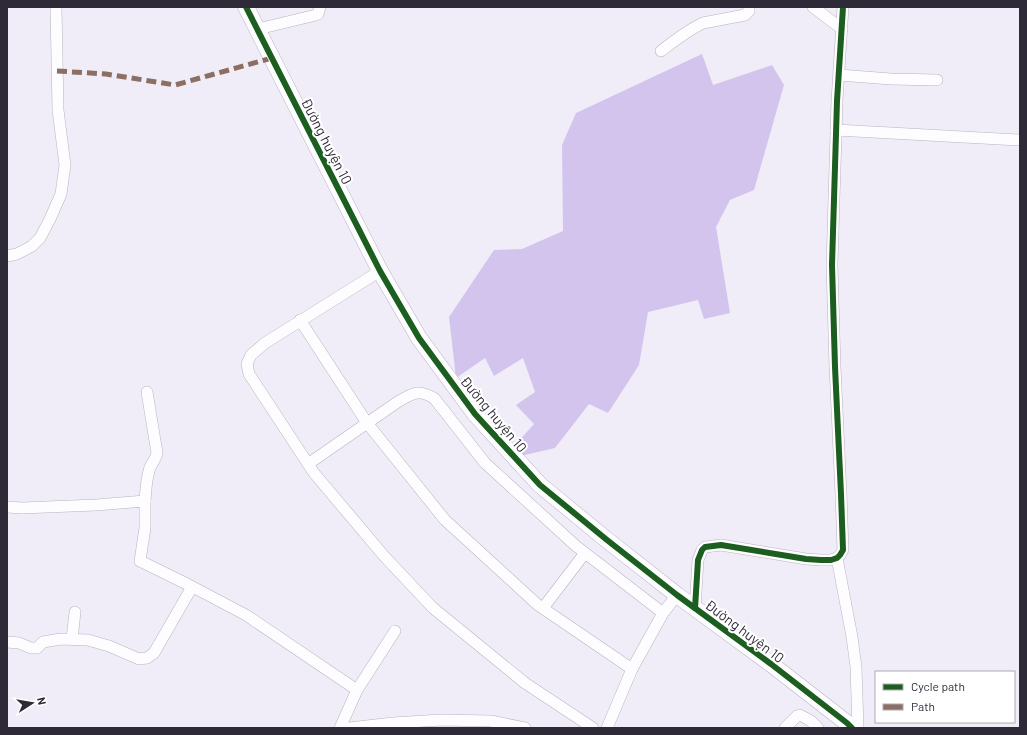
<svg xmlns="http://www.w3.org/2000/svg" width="1027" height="735" viewBox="0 0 1027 735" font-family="Barlow,sans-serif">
  <rect width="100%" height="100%" fill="#f0edf8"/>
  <path fill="#d3c4ee" d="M702,54L713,85L772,65L784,85L754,190L730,200L716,227L730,313L704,319L698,300L648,312L639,365L608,413L589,404L555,448L520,456L516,444L534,424L516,405L535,392L523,358L494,376L485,358L456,378L449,317L494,250L522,249L563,231L562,145L576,113Z"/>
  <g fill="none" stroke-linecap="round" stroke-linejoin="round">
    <g stroke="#b8b4bf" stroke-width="12">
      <g id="street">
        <path d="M813,7L842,29"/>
        <path d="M258,29L316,15L318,14L320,7"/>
        <path d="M661,51C674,41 688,30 703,23L745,15L749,11V7"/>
        <path d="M839,75L891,79L937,80"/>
        <path d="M836,130L1020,140"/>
        <path d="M7,256L17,254L32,246L40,238L50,219L61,194L65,165L58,110L56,7"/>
        <path d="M380,271L265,343L251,355L247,364L249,374L314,473L384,556L433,608L525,683L593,728"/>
        <path d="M300,320L367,423L445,520L538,605L632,669"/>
        <path d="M308,464L399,401C414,393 417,389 434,398L485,463L576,546L663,613"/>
        <path d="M145,501C146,491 146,480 149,471C150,464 156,460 157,453L147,392"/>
        <path d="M7,507L22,508L96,505L145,501V528L140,561L187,584L246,615L357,690"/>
        <path d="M837,558L852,637L856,667L858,728"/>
        <path d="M543,608L585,553"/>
        <path d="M695,608L698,560L702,550L705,547L721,545L806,559L821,560H831L837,558L840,555L843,550L841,494L835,367L832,265L837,101L843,7"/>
        <path d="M72,639L75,612"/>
        <path d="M7,642L19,643L31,648H37L43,642L61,639L88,640L109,646L139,659L147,658L154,653L192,587"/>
        <path d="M340,728L357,690L395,631"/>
        <path d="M349,728L393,723L441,720L491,721L525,728"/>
        <path d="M607,728L632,669L663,613L677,595"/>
        <path d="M785,728L797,716L800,715L811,721L818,728"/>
      </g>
    </g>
    <g stroke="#b8b4bf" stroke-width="17">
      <path id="secondary" d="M246,7L380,271L419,338L475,414L540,485L607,540L677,595L771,664L847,723L852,728"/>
    </g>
    <use href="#street" stroke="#fdfcfe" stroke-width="11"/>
    <use href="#secondary" stroke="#fdfcfe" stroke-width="16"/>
    <path stroke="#8d6e63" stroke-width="5" stroke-dasharray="10 5" stroke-linecap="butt" d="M57,71L106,74L175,85L272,58"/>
    <g stroke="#fff" stroke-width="8">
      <g id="cycleway">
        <path d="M246,7L380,271L419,338L475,414L540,485L607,540L677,595L771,664L847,723L852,728"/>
        <path d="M695,608L698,560L702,550L705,547L721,545L806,559L821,560H831L837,558L840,555L843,550L841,494L835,367L832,265L837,101L843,7"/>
      </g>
    </g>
    <use href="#cycleway" stroke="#1b5e20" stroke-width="6"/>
  </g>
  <g text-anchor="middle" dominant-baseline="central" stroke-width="4" stroke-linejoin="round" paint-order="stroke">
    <g font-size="14" fill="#2f2a37" stroke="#fff">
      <text transform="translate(327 141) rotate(63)">Đường huyện 10</text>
      <text transform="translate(494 414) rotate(50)">Đường huyện 10</text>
      <text transform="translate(745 631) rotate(37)">Đường huyện 10</text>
    </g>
  </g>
  <rect width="1027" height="735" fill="none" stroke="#2f2a37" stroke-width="16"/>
  <rect x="875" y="671" width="140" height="52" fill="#ffffff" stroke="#acaaaf"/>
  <rect x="883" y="684" width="20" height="6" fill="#1b5e20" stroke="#acaaaf"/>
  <text x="911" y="691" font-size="12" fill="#2f2a37">Cycle path</text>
  <rect x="883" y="704" width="20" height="6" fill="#8d6e63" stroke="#acaaaf"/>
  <text x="911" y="711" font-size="12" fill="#2f2a37">Path</text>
  <g transform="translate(32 703) rotate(78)" stroke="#ffffff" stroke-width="3" paint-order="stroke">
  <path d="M0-3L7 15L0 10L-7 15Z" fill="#2f2a37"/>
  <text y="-6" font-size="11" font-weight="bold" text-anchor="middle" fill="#2f2a37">N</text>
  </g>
</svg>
